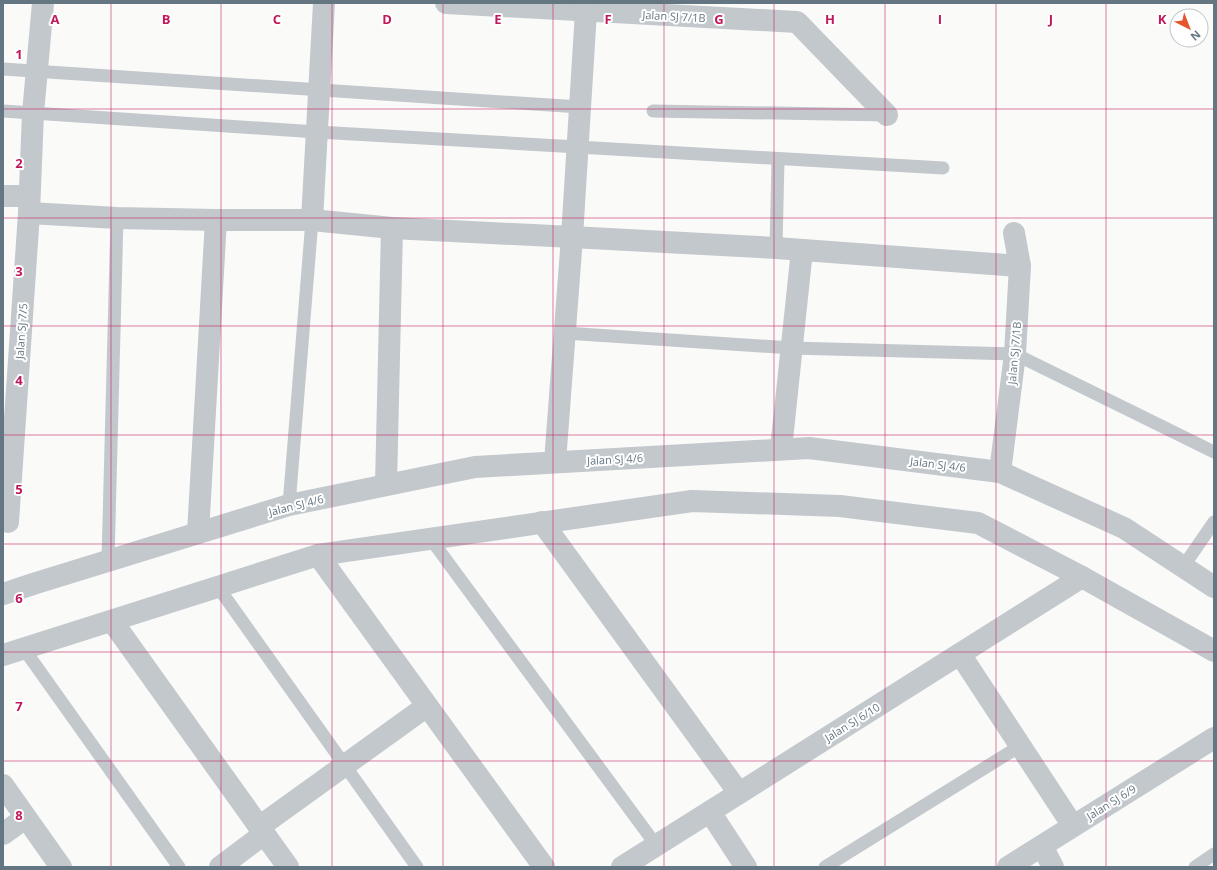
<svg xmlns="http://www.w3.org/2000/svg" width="1217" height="870" viewBox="0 0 1217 870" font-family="'Open Sans',sans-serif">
  <rect width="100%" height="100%" fill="#fafaf8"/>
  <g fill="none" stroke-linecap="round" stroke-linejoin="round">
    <g stroke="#c3c8cc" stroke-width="13">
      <path d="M3,69L580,107"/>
      <path d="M3,111L317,132L943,168"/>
      <path d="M653,111L887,115"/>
      <path d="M776,248L778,159"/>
      <path d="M565,333L792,348L1015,354L1214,452"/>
      <path d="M289,505L312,220"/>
      <path d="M430,538L656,845"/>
      <path d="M108,560L117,218"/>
      <path d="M1183,567L1214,522"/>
      <path d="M218,587L417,867"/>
      <path d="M24,649L179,867"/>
      <path d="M825,867L1020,746"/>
      <path d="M1195,867L1214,854"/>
    </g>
    <g stroke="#c3c8cc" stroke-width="22">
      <path d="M446,3L797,22L887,115"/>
      <path d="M3,196H29"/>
      <path d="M29,213L117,218L216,220H312L392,228L572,237L776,248L1020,266"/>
      <path d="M312,220L324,3"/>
      <path d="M781,449L802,250"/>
      <path d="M555,462L572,237L586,11"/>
      <path d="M1000,472L1015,354L1020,266L1014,233"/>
      <path d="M386,485L392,228"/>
      <path d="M8,522L29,213L33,113L43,3"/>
      <path d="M542,522L739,793"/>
      <path d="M198,533L216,220"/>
      <path d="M318,555L544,867"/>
      <path d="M3,594L33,584L289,505L475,467L809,448L1000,472L1124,528L1214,587"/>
      <path d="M112,621L288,867"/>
      <path d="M960,654L1073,826"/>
      <path d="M3,655L318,555L692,501L840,506L978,523L1082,577L1214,651"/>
      <path d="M3,785L61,867"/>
      <path d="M710,812L746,867"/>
      <path d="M259,827L427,706"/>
      <path d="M3,834L25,818"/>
      <path d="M1042,846L1053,867"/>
      <path d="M220,867L264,834"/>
      <path d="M622,867L1082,577"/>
      <path d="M1008,867L1214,738"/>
    </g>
  </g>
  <path fill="none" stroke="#c2185b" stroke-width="1" stroke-opacity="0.55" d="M111,3V867M221,3V867M332,3V867M443,3V867M553,3V867M664,3V867M774,3V867M885,3V867M996,3V867M1106,3V867M3,109H1214M3,218H1214M3,326H1214M3,435H1214M3,544H1214M3,652H1214M3,761H1214"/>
  <g text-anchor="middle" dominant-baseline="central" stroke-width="4" stroke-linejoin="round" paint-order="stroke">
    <g font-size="11" fill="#657683" stroke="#fff">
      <text transform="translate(674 16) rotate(3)">Jalan SJ 7/1B</text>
      <text transform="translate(21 331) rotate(-86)">Jalan SJ 7/5</text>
      <text transform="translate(1014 353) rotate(-85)">Jalan SJ 7/1B</text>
      <text transform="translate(615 459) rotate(-3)">Jalan SJ 4/6</text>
      <text transform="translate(938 464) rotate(7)">Jalan SJ 4/6</text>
      <text transform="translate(296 505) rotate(-14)">Jalan SJ 4/6</text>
      <text transform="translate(852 722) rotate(-32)">Jalan SJ 6/10</text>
      <text transform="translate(1111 802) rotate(-32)">Jalan SJ 6/9</text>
    </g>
  </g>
  <g font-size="13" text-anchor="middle" font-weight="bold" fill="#c2185b" stroke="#fff" stroke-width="4" stroke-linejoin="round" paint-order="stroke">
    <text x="55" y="24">A</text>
    <text x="166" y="24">B</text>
    <text x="277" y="24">C</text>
    <text x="387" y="24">D</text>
    <text x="498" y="24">E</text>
    <text x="608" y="24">F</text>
    <text x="719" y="24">G</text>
    <text x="830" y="24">H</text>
    <text x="940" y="24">I</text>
    <text x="1051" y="24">J</text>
    <text x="1162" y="24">K</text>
    <text x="19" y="59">1</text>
    <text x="19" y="168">2</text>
    <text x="19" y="276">3</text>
    <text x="19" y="385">4</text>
    <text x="19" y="494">5</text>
    <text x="19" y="603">6</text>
    <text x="19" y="711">7</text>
    <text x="19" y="820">8</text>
  </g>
  <rect width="1217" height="870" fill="none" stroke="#657683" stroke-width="8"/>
  <g transform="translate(1189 28) rotate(138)"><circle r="19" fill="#ffffff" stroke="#c1c8cd"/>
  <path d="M0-3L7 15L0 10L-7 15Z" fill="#e4572e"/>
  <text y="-6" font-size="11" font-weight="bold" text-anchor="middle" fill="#657683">N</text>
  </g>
</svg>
